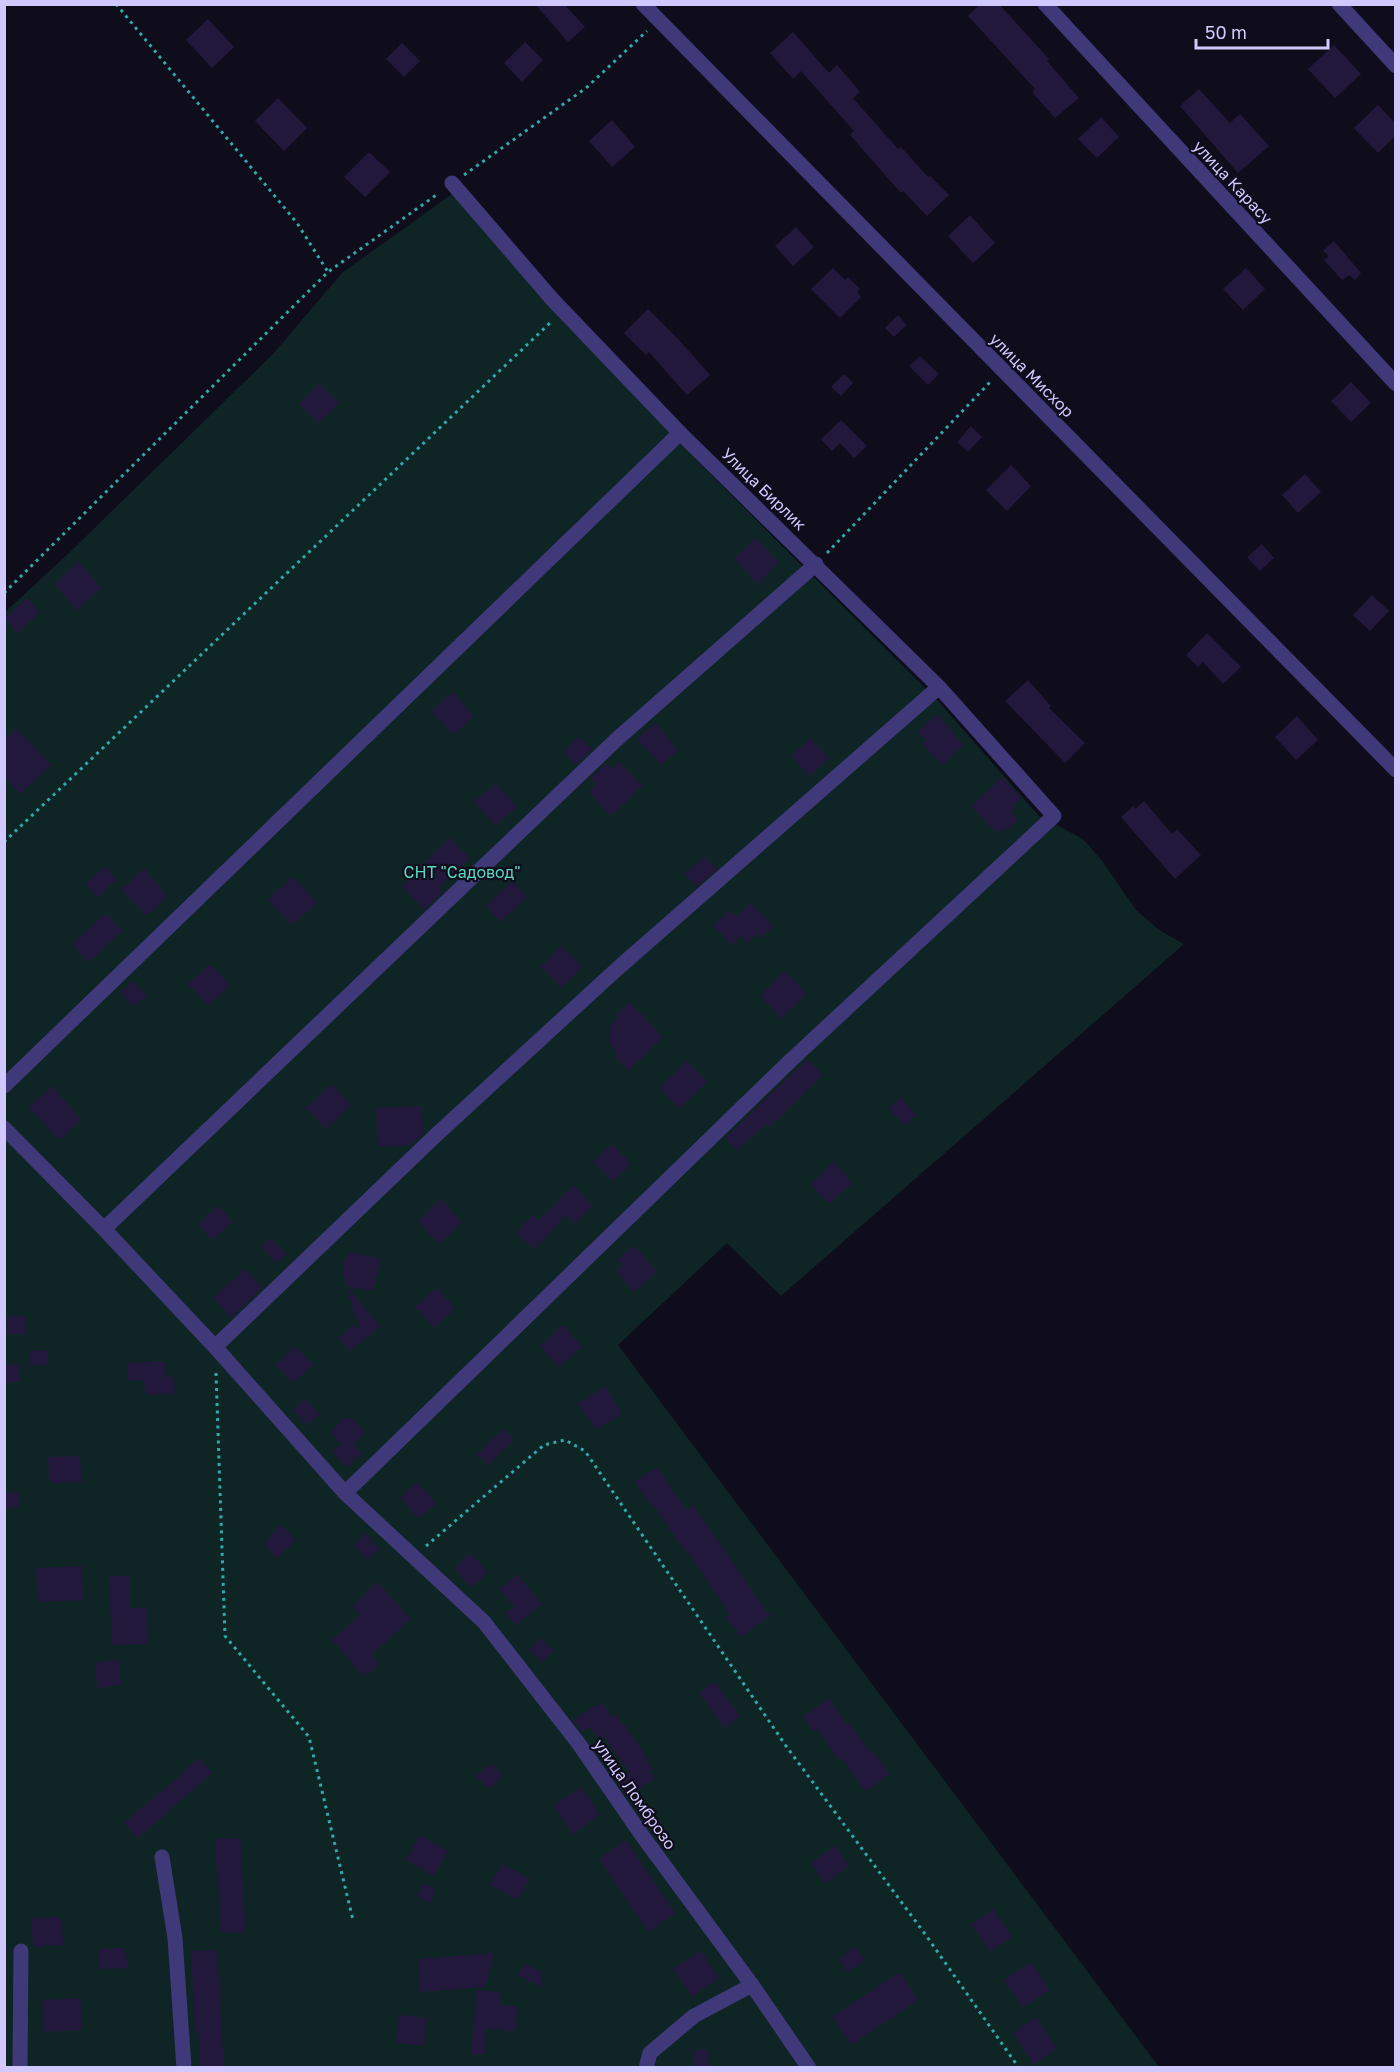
<svg xmlns="http://www.w3.org/2000/svg" width="1400" height="2072" viewBox="0 0 1400 2072" font-family="'Golos Text',sans-serif">
  <rect width="100%" height="100%" fill="#0f0c1c"/>
  <path fill="#0f2525" d="M452,194L680,444L939,702L1038,815L1083,839L1103,862L1136,910L1159,930L1184,944L781,1296L727,1243L618,1345L1159,2067L5,2068V612L70,552L273,354L342,273Z"/>
  <g fill="#22183c">
    <path d="M535,4H564L585,27L568,42Z"/>
    <path d="M980,4H999L1049,59L1047,61L1079,98L1055,118L1032,92L1035,89L968,16Z"/>
    <path d="M208,19L234,47L212,68L186,40Z"/>
    <path d="M793,32L829,73L837,65L860,92L853,98L898,149L901,147L928,177L930,176L949,195L927,216L903,191L901,193L878,167L850,135L854,131L801,71L793,79L770,53Z"/>
    <path d="M525,42L543,60L522,82L504,63Z"/>
    <path d="M402,43L420,61L404,77L386,59Z"/>
    <path d="M1334,45L1361,74L1335,98L1308,69Z"/>
    <path d="M1199,89L1230,123L1240,114L1269,146L1238,173L1180,106Z"/>
    <path d="M278,98L307,128L284,151L255,121Z"/>
    <path d="M1378,105L1395,123V136L1378,153L1354,128Z"/>
    <path d="M1101,117L1119,137L1097,158L1078,139Z"/>
    <path d="M612,120L635,147L612,167L589,141Z"/>
    <path d="M369,152L390,172L365,197L344,177Z"/>
    <path d="M970,215L995,243L973,263L948,236Z"/>
    <path d="M796,227L814,247L793,266L775,246Z"/>
    <path d="M1334,241L1361,273L1355,280L1349,275L1342,280L1324,260L1329,256L1323,251Z"/>
    <path d="M833,268L845,280L848,277L860,289L857,292L861,297L840,318L811,289Z"/>
    <path d="M1246,268L1265,289L1243,310L1223,289Z"/>
    <path d="M648,309L679,340L710,375L687,395L649,352L646,355L624,333Z"/>
    <path d="M898,315L907,325L894,337L885,328Z"/>
    <path d="M920,356L939,374L928,385L909,366Z"/>
    <path d="M844,374L853,383L841,396L831,387Z"/>
    <path d="M1351,382L1371,403L1351,422L1331,401Z"/>
    <path d="M319,383L339,403L319,423L299,404Z"/>
    <path d="M841,420L867,446L854,458L840,443L832,451L821,439Z"/>
    <path d="M971,426L982,437L968,452L957,442Z"/>
    <path d="M1011,465L1031,486L1007,511L986,490Z"/>
    <path d="M1305,474L1321,492L1298,513L1282,495Z"/>
    <path d="M755,538L779,562L758,584L734,559Z"/>
    <path d="M1262,544L1274,558L1260,571L1247,557Z"/>
    <path d="M78,562L101,588L77,610L54,584Z"/>
    <path d="M1372,595L1389,611L1370,631L1353,615Z"/>
    <path d="M27,598L40,613L17,633L4,618Z"/>
    <path d="M1207,633L1241,667L1223,684L1203,662L1198,667L1186,655Z"/>
    <path d="M1028,680L1051,706L1049,708L1085,743L1065,763L1005,701Z"/>
    <path d="M453,692L474,717L453,735L431,711Z"/>
    <path d="M937,714L964,745L942,765L922,744L926,740L918,731Z"/>
    <path d="M1297,716L1318,740L1296,760L1275,737Z"/>
    <path d="M655,723L678,750L661,765L637,739Z"/>
    <path d="M16,728L51,765L20,794L4,776V739Z"/>
    <path d="M579,736L592,749L576,765L564,752Z"/>
    <path d="M811,738L829,758L809,776L791,756Z"/>
    <path d="M620,762L642,786L611,816L589,792L596,785L590,779L606,763L612,769Z"/>
    <path d="M1002,777L1021,798L1013,805L1016,808L1011,812L1018,820L1008,830L995,831L971,806Z"/>
    <path d="M496,783L517,807L495,826L474,802Z"/>
    <path d="M1144,801L1172,834L1177,829L1201,855L1175,879L1121,817L1133,806L1135,809Z"/>
    <path d="M450,838L470,858L439,887L443,892L424,910L402,886Z"/>
    <path d="M705,856L717,869L696,887L685,874Z"/>
    <path d="M105,866L117,880L97,897L85,884Z"/>
    <path d="M144,869L168,896L146,916L121,889Z"/>
    <path d="M293,877L317,903L291,925L268,899Z"/>
    <path d="M512,881L527,897L501,922L486,906Z"/>
    <path d="M751,902L773,926L761,938L757,933L747,943L741,936L732,945L713,926L730,910L736,917Z"/>
    <path d="M106,913L123,931L88,962L72,944Z"/>
    <path d="M561,946L582,967L561,988L541,966Z"/>
    <path d="M210,964L230,985L208,1006L188,984Z"/>
    <path d="M785,971L807,994L782,1018L760,996Z"/>
    <path d="M133,981L146,996L134,1007L120,992Z"/>
    <path d="M629,1002L663,1037L628,1071L614,1056L617,1053L610,1045V1026L618,1018L615,1015Z"/>
    <path d="M807,1059L823,1075L770,1127L767,1124L737,1150L725,1138Z"/>
    <path d="M687,1061L707,1082L679,1109L659,1088Z"/>
    <path d="M331,1084L351,1105L326,1129L306,1108Z"/>
    <path d="M52,1086L81,1120L59,1140L29,1107Z"/>
    <path d="M901,1097L916,1115L904,1126L888,1108Z"/>
    <path d="M422,1106L423,1134L411,1145L378,1147L376,1108Z"/>
    <path d="M612,1144L631,1164L612,1181L593,1162Z"/>
    <path d="M834,1162L852,1183L829,1204L810,1184Z"/>
    <path d="M573,1185L593,1205L575,1224L566,1215L535,1249L516,1233L533,1215L539,1220Z"/>
    <path d="M441,1199L462,1222L439,1244L418,1221Z"/>
    <path d="M218,1206L233,1222L212,1240L198,1224Z"/>
    <path d="M271,1238L286,1254L276,1263L261,1247Z"/>
    <path d="M634,1246L657,1272L634,1292L616,1271L623,1265L618,1259Z"/>
    <path d="M349,1252L381,1259L373,1291L346,1286L381,1326L350,1351L338,1338L354,1324L361,1332L342,1273L344,1261Z"/>
    <path d="M245,1269L262,1288L231,1318L213,1298Z"/>
    <path d="M437,1288L455,1308L434,1328L415,1307Z"/>
    <rect x="7" y="1316" width="18" height="18"/>
    <path d="M563,1325L582,1347L559,1367L540,1346Z"/>
    <path d="M295,1346L313,1365L293,1383L275,1365Z"/>
    <path d="M47,1350V1365L30,1366L29,1351Z"/>
    <path d="M165,1361L166,1377L174,1376L175,1394L145,1395L144,1380L128,1381V1363Z"/>
    <path d="M19,1364L20,1382L4,1383V1365Z"/>
    <path d="M605,1386L622,1414L596,1430L578,1403Z"/>
    <path d="M305,1399L320,1414L307,1425L293,1411Z"/>
    <path d="M352,1418L365,1432L354,1445L362,1453L346,1467L333,1451L341,1444L330,1432L343,1419Z"/>
    <path d="M504,1429L514,1440L488,1465L477,1454Z"/>
    <path d="M80,1456L81,1482L49,1483L48,1457Z"/>
    <path d="M657,1467L686,1510L693,1505L770,1616L741,1637L726,1618L730,1615L687,1551L685,1552L652,1503L650,1504L635,1482Z"/>
    <path d="M417,1482L436,1503L419,1519L400,1498Z"/>
    <path d="M19,1492L20,1507L4,1508V1493Z"/>
    <path d="M281,1525L296,1540L277,1559L263,1544Z"/>
    <path d="M366,1534L380,1549L367,1560L354,1545Z"/>
    <path d="M471,1553L488,1572L471,1587L454,1568Z"/>
    <path d="M82,1566L83,1600L38,1602L36,1568Z"/>
    <path d="M517,1574L542,1605L516,1625L506,1613L514,1606L499,1589Z"/>
    <path d="M109,1576H130V1608H147L149,1644L112,1645Z"/>
    <path d="M377,1582L411,1619L371,1655L379,1664L364,1677L332,1640L360,1615L352,1606Z"/>
    <path d="M541,1638L553,1651L542,1662L529,1649Z"/>
    <path d="M119,1660L121,1685L97,1688L95,1662Z"/>
    <path d="M714,1681L740,1716L725,1728L699,1693Z"/>
    <path d="M829,1698L847,1724L850,1723L870,1753L873,1751L890,1774L865,1792L842,1758L839,1760L817,1728L813,1731L803,1716Z"/>
    <path d="M602,1703L612,1717L616,1714L648,1758L646,1760L653,1769L649,1771L654,1779L628,1797L617,1783L630,1774L604,1736L599,1739L590,1727L582,1732L573,1721L595,1705L597,1707Z"/>
    <path d="M199,1758L212,1773L137,1839L124,1822L167,1787Z"/>
    <path d="M492,1763L503,1776L488,1789L476,1776Z"/>
    <path d="M581,1787L600,1815L573,1834L553,1806Z"/>
    <path d="M420,1835L448,1851L434,1876L406,1860Z"/>
    <path d="M240,1838L246,1932L221,1933L215,1839Z"/>
    <path d="M626,1840L675,1913L648,1932L599,1859Z"/>
    <path d="M835,1846L849,1866L825,1883L811,1862Z"/>
    <path d="M502,1864L530,1879L518,1900L490,1885Z"/>
    <path d="M424,1883L436,1890L430,1903L417,1897Z"/>
    <path d="M993,1909L1012,1937L990,1952L971,1924Z"/>
    <path d="M62,1917L63,1945L33,1947L31,1918Z"/>
    <path d="M855,1946L865,1960L848,1972L838,1959Z"/>
    <path d="M126,1948L127,1968L99,1969L98,1949Z"/>
    <path d="M217,1950L224,2067H200L198,2032H195L191,1951Z"/>
    <path d="M700,1951L719,1978L692,1997L673,1969Z"/>
    <path d="M494,1953L485,1987L420,1992L418,1959Z"/>
    <path d="M1031,1962L1050,1990L1023,2008L1004,1980Z"/>
    <path d="M524,1964L541,1972V1986L518,1976Z"/>
    <path d="M900,1972L919,2000L851,2045L832,2017Z"/>
    <path d="M476,1990L501,1992L500,2004L518,2006L515,2031L485,2028V2055H471Z"/>
    <path d="M80,1998L82,2030L43,2032L42,2000Z"/>
    <path d="M399,2015L427,2018L424,2046L396,2043Z"/>
    <path d="M1036,2017L1057,2049L1034,2065L1013,2033Z"/>
    <path d="M708,2049L709,2067H694V2050Z"/>
  </g>
  <g fill="none" stroke-linecap="round" stroke-linejoin="round">
    <g stroke="#30a9a9" stroke-width="3" stroke-dasharray="3 4.5" stroke-linecap="butt">
      <path d="M116,4L297,223L328,272"/>
      <path d="M464,175L586,88L647,31"/>
      <path d="M827,553L992,380"/>
      <path d="M4,593L328,272L439,193"/>
      <path d="M4,842L551,322"/>
      <path d="M216,1373L225,1636L309,1737L353,1920"/>
      <path d="M426,1546L544,1445L565,1440L585,1451L786,1746L925,1934L1019,2068"/>
    </g>
    <g stroke="#3f3879" stroke-width="15">
      <path d="M643,4L1396,770"/>
      <path d="M1045,4L1396,384"/>
      <path d="M1339,4L1396,66"/>
      <path d="M4,1086L680,433"/>
      <path d="M4,1128L104,1229L215,1347L345,1493L484,1622L579,1744L641,1834L752,1985L809,2068"/>
      <path d="M104,1229L617,739L816,564"/>
      <path d="M215,1347L435,1136L617,969L939,687"/>
      <path d="M345,1493L789,1062L1054,816L939,687L680,433L552,299L452,183"/>
      <path d="M162,1857L175,1938L184,2068"/>
      <path d="M20,2068L21,1951"/>
      <path d="M646,2068L650,2053L694,2016L752,1985"/>
    </g>
  </g>
  <g text-anchor="middle" dominant-baseline="central" stroke-width="4.5" stroke-linejoin="round" paint-order="stroke">
    <g font-size="16" fill="#d1c8fd" stroke="#0f0c1c">
      <text transform="translate(1233 182) rotate(47)">улица Карасу</text>
      <text transform="translate(1032 375) rotate(45)">улица Мисхор</text>
      <text transform="translate(764 489) rotate(44)">Улица Бирлик</text>
      <text transform="translate(635 1794) rotate(55)">улица Ломброзо</text>
    </g>
    <g font-size="16" fill="#58d9c1" stroke="#0f0c1c">
      <text x="462" y="872">СНТ "Садовод"</text>
    </g>
  </g>
  <rect width="1400" height="2072" fill="none" stroke="#d1c8fd" stroke-width="12"/>
  <path d="M1196 39v9h132v-9" fill="none" stroke="#d1c8fd" stroke-width="3"/>
  <text x="1205" y="39" font-size="18" fill="#d1c8fd" stroke="#0f0c1c" stroke-width="4.5" paint-order="stroke">50 m</text>
</svg>
